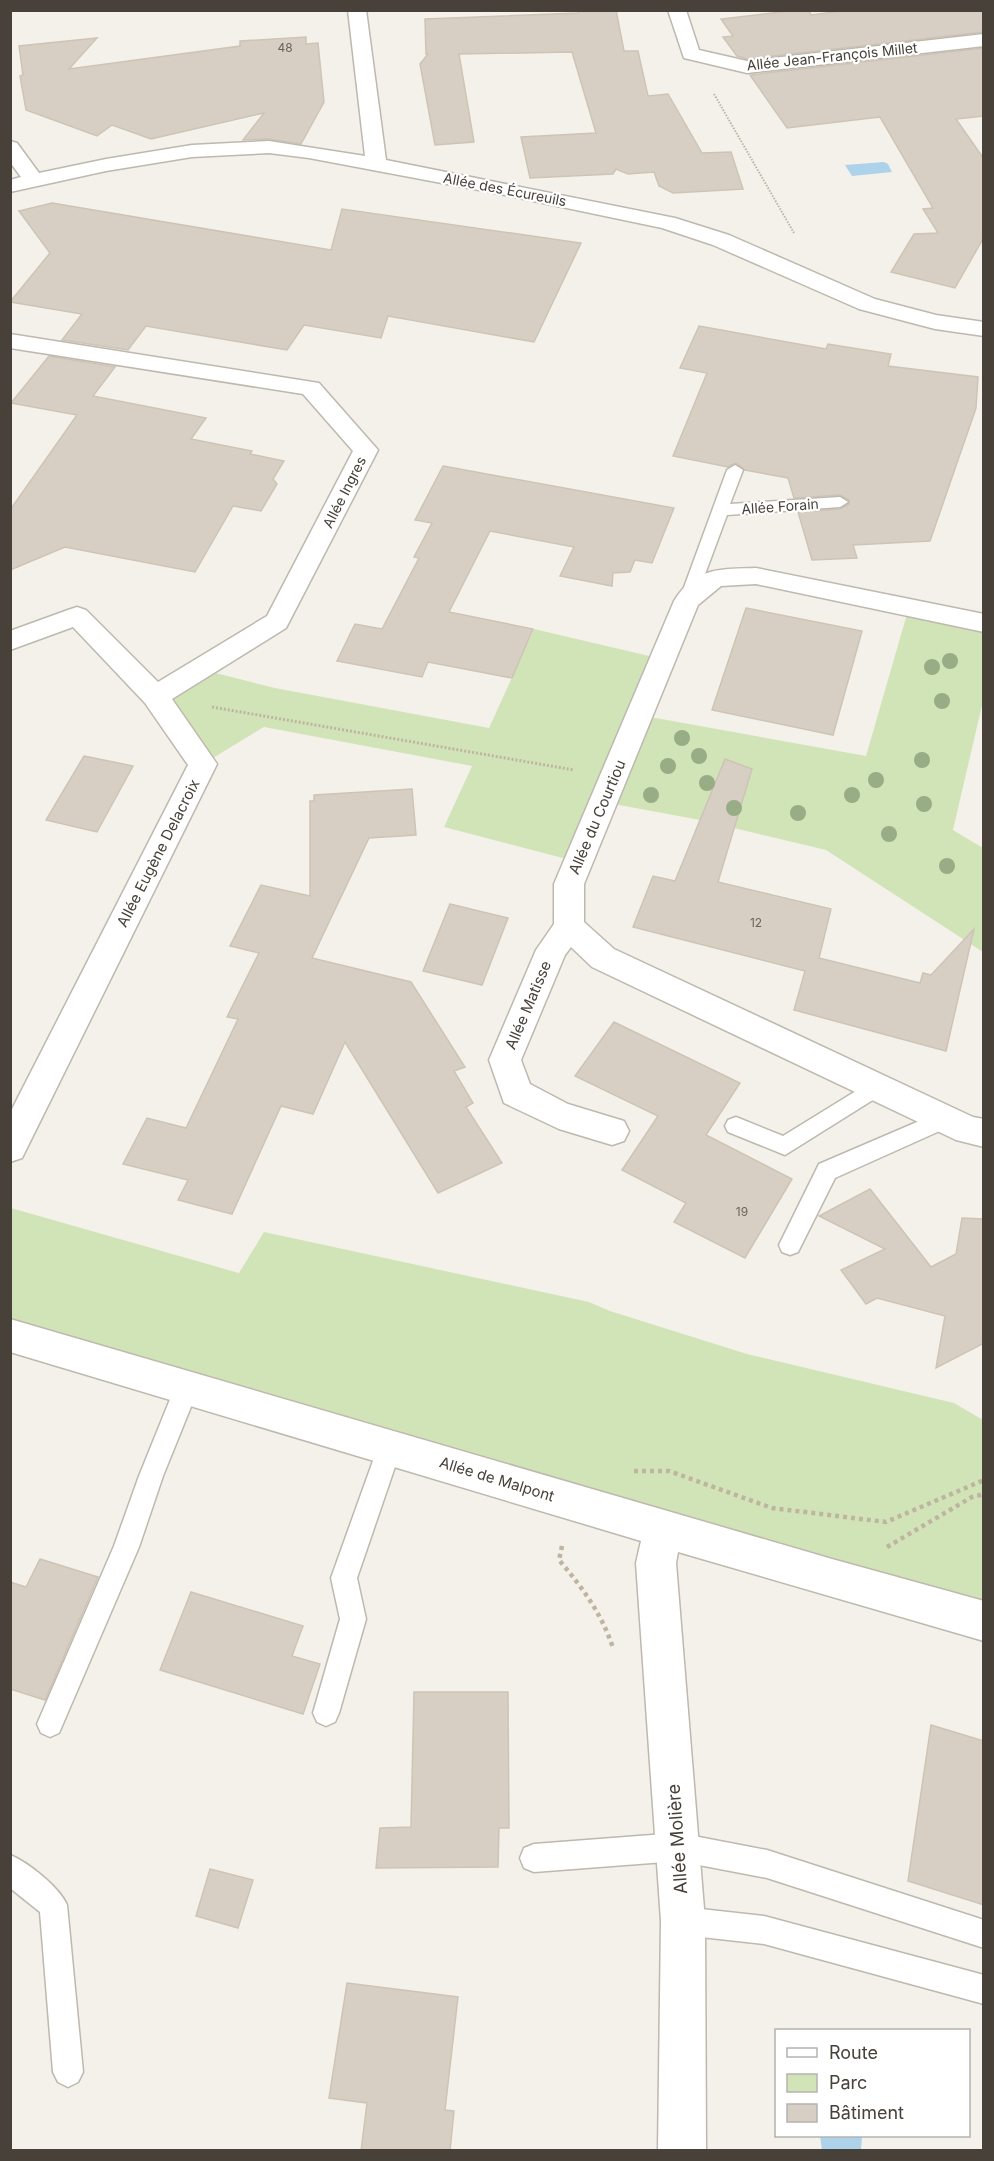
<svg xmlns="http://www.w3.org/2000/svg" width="994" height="2161" viewBox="0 0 994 2161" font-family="Inter,sans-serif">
  <rect width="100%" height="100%" fill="#f4f1eb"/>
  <g fill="#d1e4b8">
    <path d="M909,607L983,620V701L953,830L983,848V952L826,850L700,820L603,802L578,862L444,827L472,766L264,727L203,764L155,696L200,669L275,688L489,728L534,629L662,659L639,715L866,756Z"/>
    <path d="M11,1208L239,1273L264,1232L589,1302L610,1311L747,1354L954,1403L983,1420V1621L11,1335Z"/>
  </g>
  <g fill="#add2ea">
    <path d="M884,162L888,164L892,172L852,176L845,165Z"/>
    <path d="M820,2136H862L861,2150H822Z"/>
  </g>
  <g fill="#d7cfc4" stroke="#cec4b5" stroke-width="1.5">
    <path d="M578,10H616L624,51H638L648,96L668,94L702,153L731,152L743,189L673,193L659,186L654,172L628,174L616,169L613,174L530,178L521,137L596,133L572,52L459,54L474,142L435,145L420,64L428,54H426L425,19L578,13Z"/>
    <path d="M797,10H809L811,15L849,10H984V32L747,59L737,56L723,37L733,36L721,19Z"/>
    <path d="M306,37V44L318,43L324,102L301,144L269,139L243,140L264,113L151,139L112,125L97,136L26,110L20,76L23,75L19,46L97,38L69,69L240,46V41Z"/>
    <path d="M984,48V116L956,119L984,159V237L955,288L891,272L914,234L938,233L923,209L933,208L880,117L787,128L750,75Z"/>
    <path d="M52,203L331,250L342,209L581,243L534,342L388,316L381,338L304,325L287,350L146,326L128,350L62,340L82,314L10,302L50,253L19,211Z"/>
    <path d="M699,326L826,349L828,344L891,354L888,366L978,377L976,408L930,541L853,545L857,558L812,560L798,512L840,509L849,504V500L840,495L794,498L788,478L745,470L736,463L728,467L673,456L707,373L680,368Z"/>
    <path d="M49,356L115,367L93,396L206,418L191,439L252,451L250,454L284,461L273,479L277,484L261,511L233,506L195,572L65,547L10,570V510L77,415L11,403Z"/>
    <path d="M443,466L674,508L652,563L635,560L630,572L613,573L612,586L560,576L574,547L490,531L449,612L533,629L512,678L428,662L422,677L337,661L355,624L382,629L419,558L414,557L432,523L415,520Z"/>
    <path d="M746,608L862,631L833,735L712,710Z"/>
    <path d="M84,756L133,766L97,832L46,820Z"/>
    <path d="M725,759L752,769L718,882L831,909L819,958L920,983L923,973L931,975L974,929L946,1051L794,1010L805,971L633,927L653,876L675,881Z"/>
    <path d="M412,789L416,835L369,838L312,958L411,982L465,1067L454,1071L473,1103L466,1107L502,1163L438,1193L345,1042L313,1114L281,1106L232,1214L178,1200L188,1180L123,1164L147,1118L186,1128L238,1019L227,1017L259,953L230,946L261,885L310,896V801H314V795Z"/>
    <path d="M450,904L508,918L482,985L423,971Z"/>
    <path d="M614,1022L740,1083L706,1135L792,1179L745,1258L674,1222L686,1203L622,1170L658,1116L575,1076Z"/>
    <path d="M870,1189L931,1267L956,1254L962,1218L984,1219V1343L936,1368L945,1316L877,1298L866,1304L841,1270L885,1249L819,1216Z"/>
    <path d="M40,1559L98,1577L45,1700L10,1689V1582L26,1587Z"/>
    <path d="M191,1592L303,1626L292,1656L320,1664L303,1714L160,1670Z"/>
    <path d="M414,1692H508L509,1828H499L498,1867L376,1868L380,1828L411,1827Z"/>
    <path d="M931,1725L984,1741V1905L908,1881Z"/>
    <path d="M210,1869L253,1880L238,1928L196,1916Z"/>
    <path d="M347,1983L458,1997L445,2110L454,2111L450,2151H361L367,2103L329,2098Z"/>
  </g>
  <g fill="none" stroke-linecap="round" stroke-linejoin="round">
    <g stroke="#beb8ae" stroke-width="3">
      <g id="lane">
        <path d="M735,465L743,470L730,504L840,497L848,502L840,507L727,515L695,601L693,605H681L679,601L727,470Z"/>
        <path d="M877,1078L884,1081L888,1087L884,1093L785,1155L728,1132L725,1126L728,1120L736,1117L783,1136Z"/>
        <path d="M945,1110L953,1113L956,1119L953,1125L835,1178L798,1252L790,1255L782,1252L779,1245L819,1164Z"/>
        <path d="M187,1376L195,1379L199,1387L163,1476L139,1547L59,1733L50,1737L41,1733L37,1724L114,1546L139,1476L175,1387L179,1379Z"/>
        <path d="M386,1435L395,1438L398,1446V1458L357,1578L366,1619L339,1713L335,1722L326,1726L317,1722L313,1713L340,1619L331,1578L374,1458V1446L377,1438Z"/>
        <path d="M678,1833L767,1850L984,1920V1948L767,1878L678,1861L534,1872L524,1868L520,1858L524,1848L534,1844Z"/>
        <path d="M10,1855C28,1862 60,1888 67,1905L83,2072L78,2082L68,2087L58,2082L53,2072L40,1912L10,1888Z"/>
        <path d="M683,1907L764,1916L984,1975V2004L764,1944L683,1935L673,1931L669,1921L673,1911Z"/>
      </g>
    </g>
    <g stroke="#beb8ae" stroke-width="3">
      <g id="street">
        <path d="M348,10H366L386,160L675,218L729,235L875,299L936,315L984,322V336L935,329L859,309L713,245L662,228L500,194L309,158L269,153L192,157L106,171L10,192V180L21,177L10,162V141L17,143L39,173L106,159L192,145L269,141L365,156Z"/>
        <path d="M668,10H686L699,50L747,61L984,34V46L747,73L684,58Z"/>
        <path d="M10,334L319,383L378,450L286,628L172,699L217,764L22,1158L10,1162V1113L188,765L145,703L73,627L10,650V631L68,610L77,607L86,610L158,682L267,616L353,451L303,394L10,348Z"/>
        <path d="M756,568L984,614V632L756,584L721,586L698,605L584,884V922L614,949L973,1117L984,1119V1147L956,1140L592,967L571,947L565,955L521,1060L530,1084L568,1104L624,1121L629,1131L624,1141L612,1145L559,1129L504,1103L489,1060L536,950L554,924V884L674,601C695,567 721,569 756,568Z"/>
        <path d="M10,1319L832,1559L984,1601V1641L678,1552L676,1563L705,1921L706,2150H658L661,1921L636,1563L641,1541L10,1352Z"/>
      </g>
    </g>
    <path stroke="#bfb4a0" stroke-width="2" stroke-dasharray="1.5 1.5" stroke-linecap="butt" d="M714,94L794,233"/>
    <path stroke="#bfb4a0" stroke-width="3" stroke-dasharray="2 2" stroke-linecap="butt" d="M212,707L574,770"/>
    <g stroke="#bfb4a0" stroke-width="4.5" stroke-dasharray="4 4" stroke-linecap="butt">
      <path d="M634,1471H669L772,1508L886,1522L984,1480"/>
      <path d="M562,1546L559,1560C582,1587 602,1614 613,1648"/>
      <path d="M887,1547L972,1497L984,1494"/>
    </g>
    <use href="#lane" fill="#fff" fill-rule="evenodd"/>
    <use href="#street" fill="#fff" fill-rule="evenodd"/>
  </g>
  <g fill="#98ac85">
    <circle cx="950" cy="661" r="8"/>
    <circle cx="932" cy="667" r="8"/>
    <circle cx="942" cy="701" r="8"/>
    <circle cx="682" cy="738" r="8"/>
    <circle cx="699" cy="756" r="8"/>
    <circle cx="922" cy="760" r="8"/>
    <circle cx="668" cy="766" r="8"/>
    <circle cx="876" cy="780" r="8"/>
    <circle cx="707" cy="783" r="8"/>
    <circle cx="651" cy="795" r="8"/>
    <circle cx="852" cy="795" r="8"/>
    <circle cx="924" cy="804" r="8"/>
    <circle cx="734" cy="808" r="8"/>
    <circle cx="798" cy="813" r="8"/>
    <circle cx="889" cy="834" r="8"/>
    <circle cx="947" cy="866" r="8"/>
  </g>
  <g text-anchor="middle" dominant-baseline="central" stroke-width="4.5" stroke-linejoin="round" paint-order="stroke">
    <g font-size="12" fill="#6b645c">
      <text x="285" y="47">48</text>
      <text x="756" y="922">12</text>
      <text x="742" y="1211">19</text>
    </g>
    <g font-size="14" fill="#474139" stroke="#fff">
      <text transform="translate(832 56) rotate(-6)">Allée Jean-François Millet</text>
      <text transform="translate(505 189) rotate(11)">Allée des Écureuils</text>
      <text transform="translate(344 492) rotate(-63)">Allée Ingres</text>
      <text transform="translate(780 506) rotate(-4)">Allée Forain</text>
    </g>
    <g font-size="15" fill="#474139" stroke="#fff">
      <text transform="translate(597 817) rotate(-67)">Allée du Courtiou</text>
      <text transform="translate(158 853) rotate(-63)">Allée Eugène Delacroix</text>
      <text transform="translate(528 1005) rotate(-67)">Allée Matisse</text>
      <text transform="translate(497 1479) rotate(17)">Allée de Malpont</text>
    </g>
    <g font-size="18" fill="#474139" stroke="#fff">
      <text transform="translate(677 1839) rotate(-94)">Allée Molière</text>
    </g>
  </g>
  <rect width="994" height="2161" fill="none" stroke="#474139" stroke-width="24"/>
  <rect x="775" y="2029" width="195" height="108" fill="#ffffff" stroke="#b5b3b0" stroke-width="1.5"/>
  <rect x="787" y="2048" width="30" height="9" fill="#ffffff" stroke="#b5b3b0" stroke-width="1.5"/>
  <text x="829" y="2059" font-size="18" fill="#474139">Route</text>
  <rect x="787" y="2074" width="30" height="18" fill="#d1e4b8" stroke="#b5b3b0" stroke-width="1.5"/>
  <text x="829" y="2089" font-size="18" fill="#474139">Parc</text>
  <rect x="787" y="2104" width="30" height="18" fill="#d7cfc4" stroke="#b5b3b0" stroke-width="1.5"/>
  <text x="829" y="2119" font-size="18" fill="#474139">Bâtiment</text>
</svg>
